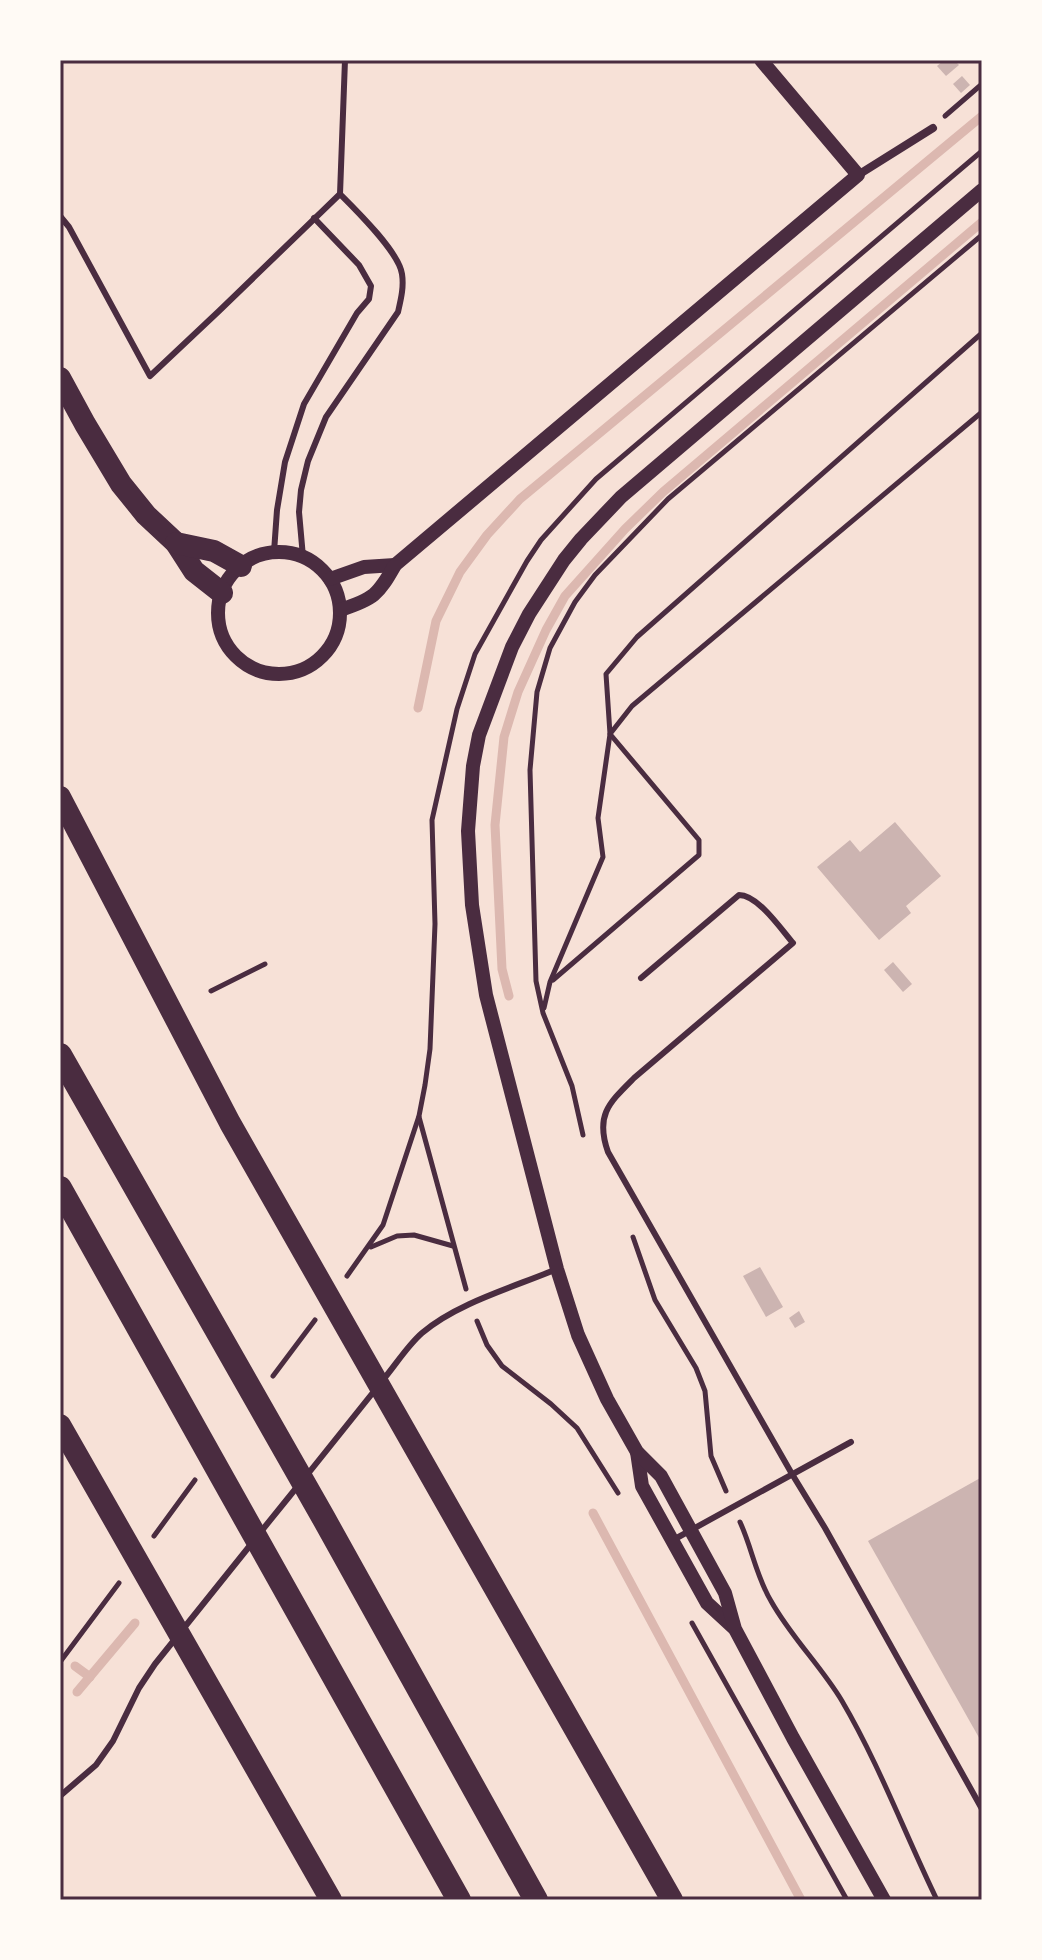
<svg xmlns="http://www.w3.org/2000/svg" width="1042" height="1960" viewBox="0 0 1042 1960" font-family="Barlow,sans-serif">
  <rect width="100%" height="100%" fill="#f7e1d7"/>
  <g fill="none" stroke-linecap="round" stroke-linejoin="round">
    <g stroke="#dcb8b0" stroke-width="9">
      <path d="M418,708L436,621L460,572L487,535L520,499L982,116"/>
      <path d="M509,996L502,969L495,825L504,737L518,692L546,630L565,596L625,529L663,492L982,222"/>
      <path d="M593,1513L801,1900"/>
      <path d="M75,1666L90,1677"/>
      <path d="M77,1692L135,1623"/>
    </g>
  </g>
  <g fill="#ccb4b1">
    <path d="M944,60H954L959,65L946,76L937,66Z"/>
    <path d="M962,76L970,85L961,93L953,84Z"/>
    <path d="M895,822L941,876L906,906L911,913L879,940L817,867L850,840L860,852Z"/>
    <path d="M893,962L912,984L903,992L884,970Z"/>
    <path d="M760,1267L783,1307L766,1317L743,1276Z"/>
    <path d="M799,1311L805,1322L795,1328L789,1318Z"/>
    <path d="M982,1477V1743L868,1541Z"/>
  </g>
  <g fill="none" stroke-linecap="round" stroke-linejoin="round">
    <g stroke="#4a2c40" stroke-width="5">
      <path d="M945,116L982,84"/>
      <path d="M553,980L699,855V840L610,734L632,706L982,412"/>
      <path d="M211,991L265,964"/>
      <path d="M544,1008L550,982L603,857L598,818L610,734L606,674L637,637L982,333"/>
      <path d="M419,1117L466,1289"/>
      <path d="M583,1135L572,1086L543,1013L536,981L530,770L537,692L550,648L575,602L595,575L668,499L982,235"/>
      <path d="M633,1237L655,1300L696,1368L705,1391L711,1456L726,1491"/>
      <path d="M371,1247L397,1236L414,1235L453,1246"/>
      <path d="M347,1276L383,1225L419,1116L425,1085L430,1049L435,924L432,820L457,709L475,654L527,561L541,540L596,479L982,151"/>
      <path d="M477,1321L487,1345L502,1366L551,1404L577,1428L618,1493"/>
      <path d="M273,1376L315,1320"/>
      <path d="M740,1522C752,1548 756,1576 771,1601C791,1637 821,1666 842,1701C879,1764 905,1834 937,1900"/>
      <path d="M154,1536L195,1480"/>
      <path d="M692,1623L847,1900"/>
      <path d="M60,1662L119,1583"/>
    </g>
    <g stroke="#4a2c40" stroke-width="6">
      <path d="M60,216L69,227L150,376L219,311L340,194L345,60"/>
      <path d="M274,552L277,510L285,462L304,404L357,313L369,299L371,286L359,265L314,218"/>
      <path d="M303,557L299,512L301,490L308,461L326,417L398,312C401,299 404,287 402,274C399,252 356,210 340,194"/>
      <path d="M641,978L739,895C758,895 781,929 793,943L634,1078C609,1103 595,1115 608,1152L792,1474L825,1528L982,1809"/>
      <path d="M382,1381C395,1366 407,1346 422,1333C457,1303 514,1287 557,1269"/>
      <path d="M307,1475L375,1390"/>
      <path d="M259,1534L297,1487"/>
      <path d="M673,1540L851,1442"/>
      <path d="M60,1796L96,1765L113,1741L139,1688L155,1664L252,1543"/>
    </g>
    <path stroke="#4a2c40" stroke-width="8" d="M858,175L933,128"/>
    <g stroke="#4a2c40" stroke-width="14">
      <circle cx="279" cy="613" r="61"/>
      <path d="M330,579L364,567L395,565"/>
      <path d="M340,610C374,599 378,595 395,565L858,175L761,60"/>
      <path d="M637,1452L642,1486L707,1603L733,1627"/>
      <path d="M884,1900L793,1738L735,1629L725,1593L661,1476L637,1452L607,1399L578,1335L557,1269L486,995L472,905L468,831L473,766L479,735L512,647L529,614L564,560L581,539L621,497L982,190"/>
    </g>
    <g stroke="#4a2c40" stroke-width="22">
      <path d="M60,378L85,424L121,484L146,515L176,543L194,571L222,593"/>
      <path d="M176,543L214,551L241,566"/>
      <path d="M60,797L230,1123L672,1900"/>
      <path d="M60,1425L331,1900"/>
    </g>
    <g stroke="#4a2c40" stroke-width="24">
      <path d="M60,1055L323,1517L536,1900"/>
      <path d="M60,1188L459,1900"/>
    </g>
  </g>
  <rect width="1042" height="1960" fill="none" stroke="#fffaf5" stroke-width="124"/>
  <rect x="62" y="62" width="918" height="1836" fill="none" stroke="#4a2c40" stroke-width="3"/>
</svg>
